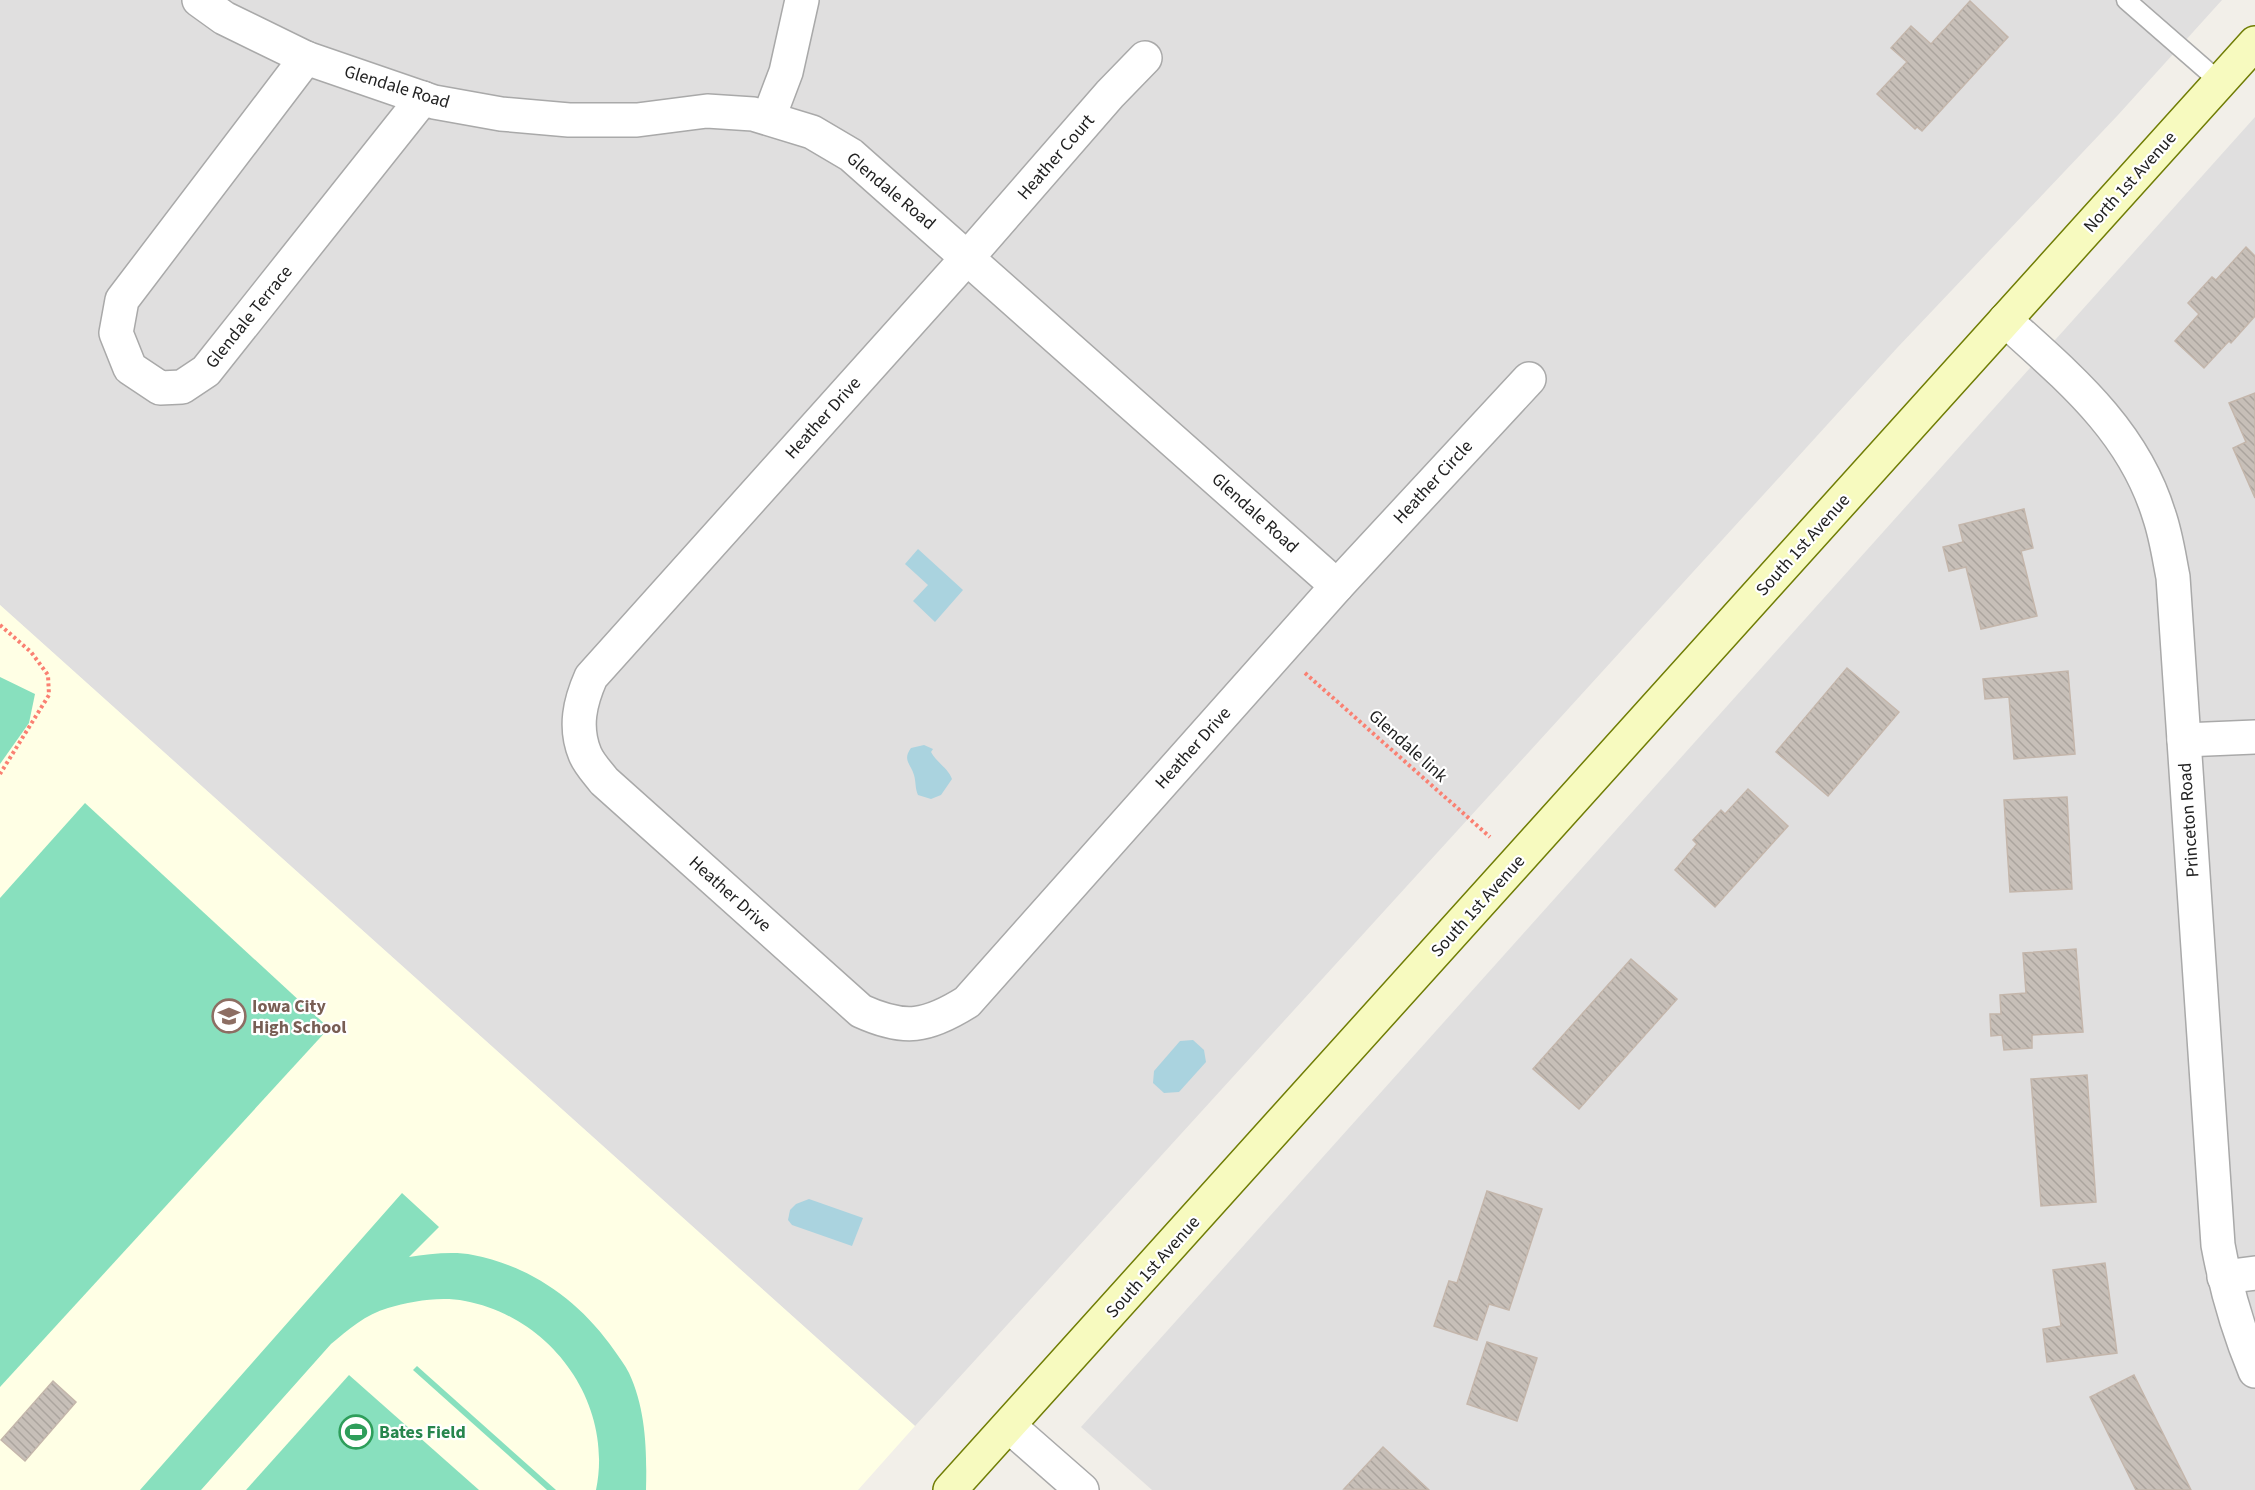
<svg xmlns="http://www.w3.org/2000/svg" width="2255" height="1490" viewBox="0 0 2255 1490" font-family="'Source Sans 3',sans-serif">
  <defs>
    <pattern id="building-back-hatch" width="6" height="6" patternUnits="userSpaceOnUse" patternTransform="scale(1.5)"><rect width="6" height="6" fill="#c7bfb8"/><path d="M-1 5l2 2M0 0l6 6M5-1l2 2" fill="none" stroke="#aba49e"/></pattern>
  </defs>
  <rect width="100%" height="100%" fill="#f2efe9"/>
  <g fill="#e0dfdf">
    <path d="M0,0H2222L2118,115L1897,348L915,1426L0,605Z"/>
    <path d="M2255,117V1490H1152L1081,1427Z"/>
  </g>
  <path fill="#ffffe5" d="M0,605L915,1426L858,1490H0Z"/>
  <g fill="#88e0be">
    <path d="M0,677L35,694L29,723L0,764Z"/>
    <path d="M85,803L329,1028L0,1387V898Z"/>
    <path d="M402,1193L439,1227L409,1257C429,1254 454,1251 473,1255C531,1266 581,1302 614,1350C619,1357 625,1365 629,1373C646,1409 647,1451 646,1490H596C614,1403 551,1317 465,1301C441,1296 411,1301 388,1308C366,1314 348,1330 331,1344L201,1490H140Z"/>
    <path d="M417,1366L556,1490H547L413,1370Z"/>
    <path d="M349,1375L479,1490H246Z"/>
  </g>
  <g fill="#aad3df">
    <path d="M918,549L963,590L935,622L913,601L928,585L905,564Z"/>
    <path d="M924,745L933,749L931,752C937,763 948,768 952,779L941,795L931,799L918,795C915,788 916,782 914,775C911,764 902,760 911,748Z"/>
    <path d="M1193,1040L1204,1050L1206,1062L1179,1092L1164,1093L1153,1083L1154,1071L1180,1041Z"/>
    <path d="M809,1199L863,1218L852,1246L792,1225L788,1220L790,1210L796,1204Z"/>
  </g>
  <g fill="url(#building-back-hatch)" stroke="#c4b6ab" stroke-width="1.5">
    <path d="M1970,1L2008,37L1922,131L1917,127L1915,129L1877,94L1907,62L1891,48L1911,26L1931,44Z"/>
    <path d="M2246,247L2255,256V316L2231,343L2229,341L2204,368L2175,341L2199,314L2188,303L2212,277L2216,280Z"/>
    <path d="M2255,393V498L2233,448L2246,442L2229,403Z"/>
    <path d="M2024,509L2033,548L2021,551L2037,616L1981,629L1966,567L1949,571L1943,547L1963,542L1959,525Z"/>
    <path d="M1847,668L1899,712L1828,796L1776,752Z"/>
    <path d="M2068,671L2075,754L2014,759L2009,697L1985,699L1983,679Z"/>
    <path d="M1748,789L1788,826L1715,907L1675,870L1697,844L1693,840L1721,810L1725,814Z"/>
    <path d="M2067,797L2072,889L2010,892L2004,800Z"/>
    <path d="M2076,949L2083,1032L2032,1035V1048L2004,1050L2002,1035L1991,1036L1990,1014H2001L2000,995L2026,993L2023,953Z"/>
    <path d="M1631,959L1677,999L1579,1109L1533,1069Z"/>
    <path d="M2087,1075L2096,1202L2041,1206L2031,1079Z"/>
    <path d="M1487,1191L1542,1209L1509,1310L1489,1304L1477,1340L1434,1326L1449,1281L1457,1283Z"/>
    <path d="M2105,1263L2117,1353L2047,1362L2043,1329L2061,1326L2053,1270Z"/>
    <path d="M1487,1342L1537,1358L1517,1421L1467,1404Z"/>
    <path d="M2134,1375L2191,1490H2136L2090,1397Z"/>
    <path d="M53,1381L76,1402L25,1461L1,1440Z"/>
    <path d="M1383,1447L1429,1490L1344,1489Z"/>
  </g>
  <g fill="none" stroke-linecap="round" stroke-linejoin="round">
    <g stroke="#a9a9a9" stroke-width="21">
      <path id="lane" d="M2126,0L2220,82"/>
    </g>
    <g stroke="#a9a9a9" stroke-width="36">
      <g id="street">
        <path d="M199,0L224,18L306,58L434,102L501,114L569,120H637L707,111L753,114L812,132L851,155L1337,586"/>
        <path d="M306,58L122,300L116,333L130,368L160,388L182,387L206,371L423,98"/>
        <path d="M1145,58L1110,94L968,257L591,677C580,702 574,727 585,754C589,764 598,773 604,781L861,1011C905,1031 927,1027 967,1002L1337,586L1529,379"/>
        <path d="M769,117L786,72L802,0"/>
        <path d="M2005,320C2069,378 2133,430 2159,515C2166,535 2169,557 2173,577L2218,1245C2226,1288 2238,1330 2255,1371"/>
        <path d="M2184,740L2255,737"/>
        <path d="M2224,1277L2255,1273"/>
        <path d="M1009,1426L1082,1490"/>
      </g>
    </g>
    <g stroke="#707d05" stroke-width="36">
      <path id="secondary" d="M950,1490L2255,43"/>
    </g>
    <g stroke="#fa8072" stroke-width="4" stroke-dasharray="3 3" stroke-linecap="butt">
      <path d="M0,625L31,652L48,675L49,695L0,774"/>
      <path d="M1305,673L1490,837"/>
    </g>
    <use href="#lane" stroke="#fff" stroke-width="18"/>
    <use href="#street" stroke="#fff" stroke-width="33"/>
    <use href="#secondary" stroke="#f7fabf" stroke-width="33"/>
  </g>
  <defs>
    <g id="school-ring" transform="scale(1.725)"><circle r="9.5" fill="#fff" stroke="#8d6e63" stroke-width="1.5"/><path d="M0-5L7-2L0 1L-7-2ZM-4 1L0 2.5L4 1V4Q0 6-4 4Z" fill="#8d6e63"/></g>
    <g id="stadium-ring" transform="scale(1.725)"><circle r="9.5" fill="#fff" stroke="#2e9e5b" stroke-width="1.5"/><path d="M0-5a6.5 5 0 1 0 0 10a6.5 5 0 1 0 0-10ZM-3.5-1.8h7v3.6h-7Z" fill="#2e9e5b"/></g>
  </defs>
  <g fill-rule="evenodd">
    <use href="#school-ring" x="229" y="1016"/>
    <use href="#stadium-ring" x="356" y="1432"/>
  </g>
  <g text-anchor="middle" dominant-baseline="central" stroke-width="4.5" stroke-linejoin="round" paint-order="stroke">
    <g font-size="18" fill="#222" stroke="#fff">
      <text transform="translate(397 87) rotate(17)">Glendale Road</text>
      <text transform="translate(1056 157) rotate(-49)">Heather Court</text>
      <text transform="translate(2130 182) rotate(-48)">North 1st Avenue</text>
      <text transform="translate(891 191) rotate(40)">Glendale Road</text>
      <text transform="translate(249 317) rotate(-51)">Glendale Terrace</text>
      <text transform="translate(823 418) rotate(-48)">Heather Drive</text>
      <text transform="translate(1433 482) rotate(-47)">Heather Circle</text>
      <text transform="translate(1255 513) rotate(42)">Glendale Road</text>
      <text transform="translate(1803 545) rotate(-48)">South 1st Avenue</text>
      <text transform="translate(1408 746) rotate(42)">Glendale link</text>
      <text transform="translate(1193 748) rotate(-48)">Heather Drive</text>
      <text transform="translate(2189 820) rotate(-94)">Princeton Road</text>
      <text transform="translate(730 894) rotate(42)">Heather Drive</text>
      <text transform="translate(1478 906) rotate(-48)">South 1st Avenue</text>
      <text transform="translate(1153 1267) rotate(-48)">South 1st Avenue</text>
    </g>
    <g font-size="18" font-weight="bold" fill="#785e54" stroke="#fff" text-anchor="start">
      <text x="252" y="1006">Iowa City<tspan x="252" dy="21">High School</tspan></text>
    </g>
    <g font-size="18" font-weight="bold" fill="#27864d" stroke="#fff" text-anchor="start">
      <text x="379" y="1432">Bates Field</text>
    </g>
  </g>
</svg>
